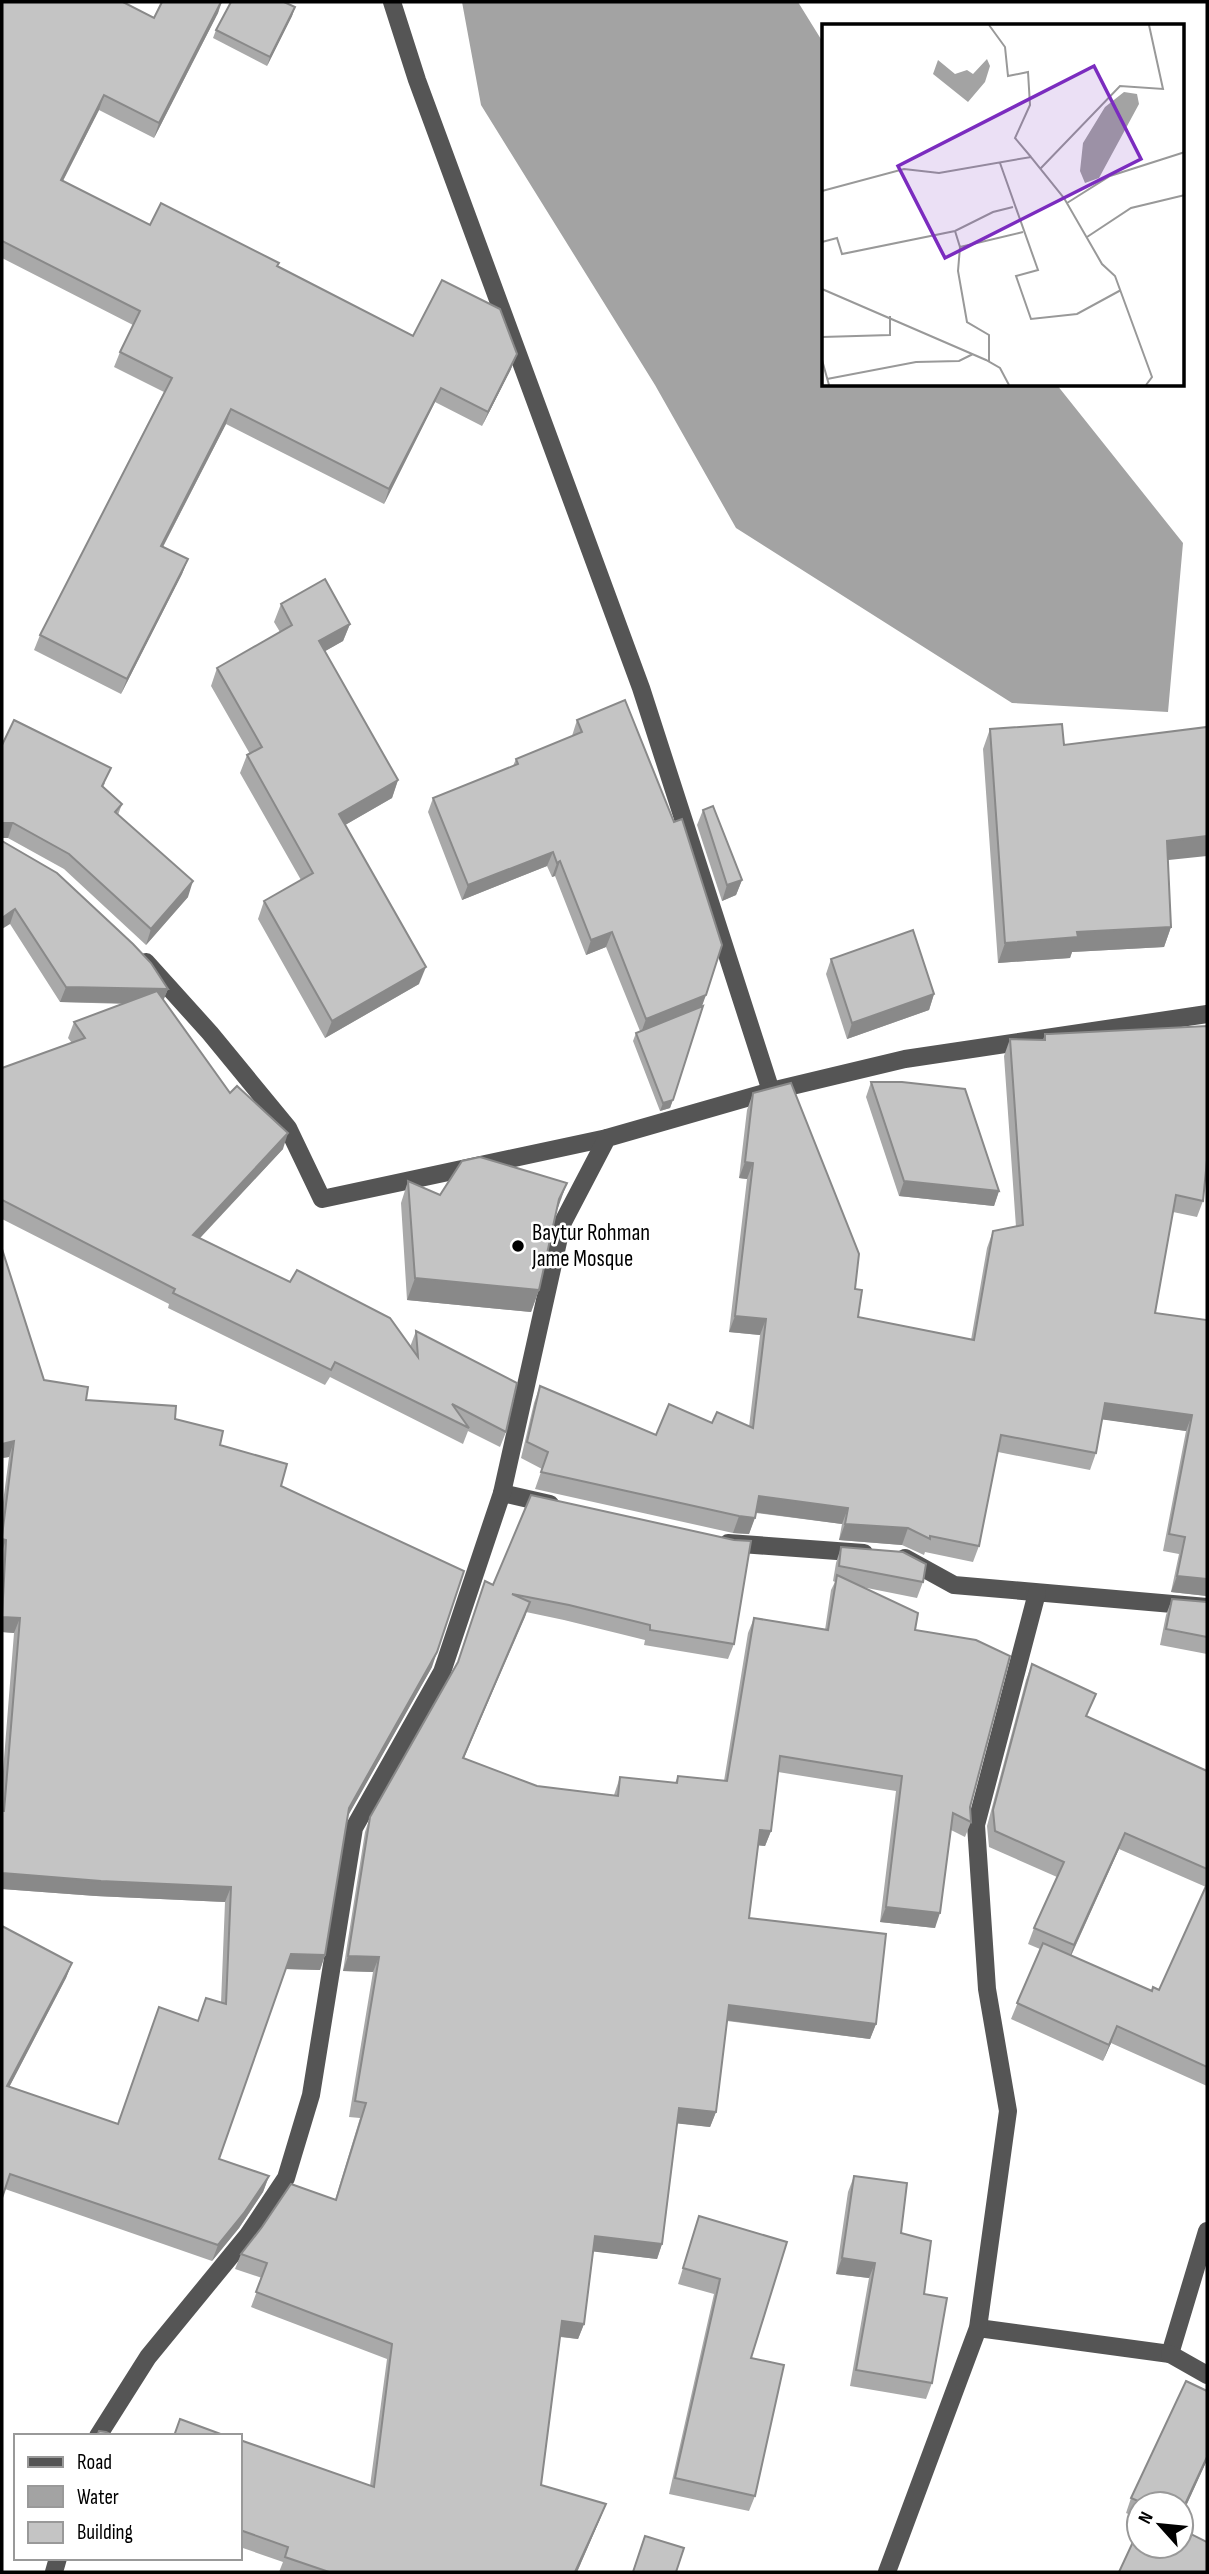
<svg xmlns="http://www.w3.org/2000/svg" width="1209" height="2574" viewBox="0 0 1209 2574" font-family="'Sofia Sans Condensed',sans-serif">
  <rect width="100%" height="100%" fill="#fff"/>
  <path fill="#a3a3a3" d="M462,2H798L824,44V385H1057L1183,543L1168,712L1012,703L736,528L655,385L481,105Z"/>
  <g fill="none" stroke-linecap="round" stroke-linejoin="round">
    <g stroke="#555" stroke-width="18">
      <path d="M392,2L417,80L641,688L771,1091"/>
      <path d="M146,962L210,1033L288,1128L322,1199L607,1138"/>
      <path d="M502,1493L550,1504"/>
      <path d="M728,1543L864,1553"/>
      <path d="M905,1558L954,1585L1207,1607"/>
      <path d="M978,2328L1170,2354L1207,2231"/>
      <path d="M1170,2354L1207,2375"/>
      <path d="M98,2436L148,2357L248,2235L286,2178L311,2095L354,1828L442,1672L502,1493L562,1224L607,1138L771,1091L905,1059L1207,1014"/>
      <path d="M54,2572L58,2558"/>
      <path d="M887,2572L978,2328L1008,2111L987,1989L976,1825L1037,1593"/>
    </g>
  </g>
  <g fill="#a9a9a9" fill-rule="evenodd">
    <path d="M2,2L154,18L162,2H222L218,13L154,138L99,110L63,181L150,225L277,267L413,336L511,369L482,426L435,402L384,504L226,424L163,547L188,559L182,574L121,694L34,650L40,635L164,392L114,367L120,352L133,325L2,258Z"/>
    <path d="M295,7L292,16L267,66L213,38L216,30Z"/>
    <path d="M281,604L350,624L343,641L325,651L398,780L392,798L345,825L419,984L325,1038L258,919L264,901L301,880L240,773L247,755L250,754L211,686L217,668L280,632L274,622Z"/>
    <path d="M577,720L702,1006L670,1108L660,1111L633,1041L636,1033L640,1031L606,947L586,955L555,876L552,877L547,866L462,900L428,812L433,798L513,766L516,759L572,736Z"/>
    <path d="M990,729L1168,860L1171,927L1164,947L1072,952L1070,958L998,963L983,749Z"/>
    <path d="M2,745L105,783L103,787L122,804L118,815L188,897L146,945L64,869L8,838H2Z"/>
    <path d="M703,810L742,880L736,895L722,901L697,825Z"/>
    <path d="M2,841L168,989L163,1000L230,1093L283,1149L199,1238L410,1347L416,1331L506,1432L500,1447L468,1431L463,1444L330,1377L325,1385L168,1308L169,1304L2,1219V1068L72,1043L68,1038L74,1022L124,1004L60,1002L10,924Z"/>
    <path d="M831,959L934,994L929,1010L847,1039L826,974Z"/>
    <path d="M1045,1034L1206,1170L1203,1201L1197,1217L1173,1212L1155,1313L1207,1320V1596L1171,1592L1179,1554L1163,1551L1186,1431L1102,1419L1096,1453L1090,1470L998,1452L979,1546L973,1562L925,1552L924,1555L902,1545L839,1540L842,1524L756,1513L749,1534L733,1533L535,1489L542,1469L521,1458L534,1403L540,1386L656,1435L712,1423L749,1427L760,1335L729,1332L747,1179L739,1178L747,1110L753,1093L855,1289L858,1317L971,1340L987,1248L993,1231L1016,1227L1004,1056L1010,1039L1043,1040Z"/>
    <path d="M871,1082L999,1191L994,1206L899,1196L866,1097Z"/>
    <path d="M408,1181L440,1195L559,1205L557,1210L539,1290L531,1312L407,1300L401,1203Z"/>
    <path d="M2,1249L44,1380L86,1400L175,1419L220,1445L281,1486L432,1667L348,1815L325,1955L320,1970L286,1969L219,2159L269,2176L263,2192L239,2228L212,2261L5,2189L2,1926L72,1963L66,1978L9,2087L118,2124L198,2021L221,2003L225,1902L96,1896L2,1889V1784L14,1633L2,1632V1510L9,1457L2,1458Z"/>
    <path d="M841,1547L923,1582L917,1598L862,1587L915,1630L970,1807L971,1822L965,1837L951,1830L935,1928L880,1922L896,1791L778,1772L771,1831L765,1846L758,1845L749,1918L876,2024L870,2039L727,2021L716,2112L710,2127L677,2123L662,2244L657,2259L593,2251L584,2324L578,2339L560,2337L541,2485L606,2504L600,2519L577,2572H279L283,2562L240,2547V2440L370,2486L387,2359L251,2307L262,2278L235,2269L241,2254L335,2200L360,2118L349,2117L373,1972L343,1971L365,1832L370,1817L457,1664L493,1585L734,1644L728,1659L644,1645L645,1640L564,1620L526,1612L464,1758L537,1786L614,1795L620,1777L675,1783L678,1776L724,1781L748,1633L754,1618L825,1630L831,1590L835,1582L833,1581L836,1563Z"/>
    <path d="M1172,1599L1207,1602V1654L1160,1645L1166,1615Z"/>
    <path d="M1032,1664L1087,1716L1207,1771V2086L1111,2043L1103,2061L1011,2019L1040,1949L1028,1944L1034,1928L1057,1877L989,1847L987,1826L1026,1680ZM1119,1849L1206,1887L1159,1990L1152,1991L1071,1956Z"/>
    <path d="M854,2176L901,2233L924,2294L932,2383L926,2399L850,2386L869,2278L836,2274L848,2192Z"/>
    <path d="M699,2216L751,2358L755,2496L749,2511L669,2494L714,2294L678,2284Z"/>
    <path d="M1207,2391V2460L1181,2517V2504H1139V2519L1126,2513L1131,2498Z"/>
  </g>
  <g fill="#898989">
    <path d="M221,2L218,13L154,138L159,123Z"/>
    <path d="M295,7L292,16L267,66L270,57Z"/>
    <path d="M104,95L99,110L56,194L61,180Z"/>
    <path d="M517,354L511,369L482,426L488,412Z"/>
    <path d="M441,388L435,402L384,504L389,489Z"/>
    <path d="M231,409L226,424L156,560L161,546Z"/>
    <path d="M188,559L182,574L121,694L127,679Z"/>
    <path d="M350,624L343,641L313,658L319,641Z"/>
    <path d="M398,780L392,798L333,832L339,814Z"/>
    <path d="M2,823H13L8,838H2Z"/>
    <path d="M1207,836V856L1159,861L1167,841Z"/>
    <path d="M553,852L547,866L462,900L468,885Z"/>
    <path d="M560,861L555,876L552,877L557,863Z"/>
    <path d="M742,880L736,895L722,901L727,885Z"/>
    <path d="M193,881L188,897L146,945L151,929Z"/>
    <path d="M15,909L10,924L2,929V918Z"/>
    <path d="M1171,927L1164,947L1072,952L1070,958L998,963L1005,943L1077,932Z"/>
    <path d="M612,932L606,947L586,955L591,940Z"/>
    <path d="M426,967L419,984L325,1038L332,1021Z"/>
    <path d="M66,987L168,989L162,1004L60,1002Z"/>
    <path d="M934,994L929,1010L847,1039L852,1023Z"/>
    <path d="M706,995L701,1009L641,1033L646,1019Z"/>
    <path d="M673,1100L670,1108L660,1111L663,1103Z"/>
    <path d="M288,1133L283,1149L188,1251L193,1235Z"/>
    <path d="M745,1162L753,1163L747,1179L739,1178Z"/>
    <path d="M904,1181L999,1191L994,1206L899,1196Z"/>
    <path d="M567,1183L559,1205L551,1221L559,1199Z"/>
    <path d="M415,1278L539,1290L531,1312L407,1300Z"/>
    <path d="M735,1316L766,1319L760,1335L729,1332Z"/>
    <path d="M1105,1403L1192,1415L1186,1431L1099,1419Z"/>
    <path d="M14,1441L9,1457L2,1458V1444Z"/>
    <path d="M759,1496L848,1508L842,1524L753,1512Z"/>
    <path d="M739,1516L755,1518L749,1534L733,1533Z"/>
    <path d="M845,1524L908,1528L902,1545L839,1540Z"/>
    <path d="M2,1539L6,1540L2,1552Z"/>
    <path d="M1177,1576L1207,1579V1596L1171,1592Z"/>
    <path d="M530,1602L525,1617L457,1773L463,1758Z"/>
    <path d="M2,1617L20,1618L14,1633L2,1632Z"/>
    <path d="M437,1652L432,1667L344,1823L349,1808Z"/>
    <path d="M760,1830L771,1831L765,1846L755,1845Z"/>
    <path d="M1125,1833L1119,1849L1068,1962L1074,1945Z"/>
    <path d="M2,1873L231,1887L225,1902L96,1896L2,1889Z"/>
    <path d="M886,1907L940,1913L935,1928L880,1922Z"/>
    <path d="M291,1954L325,1955L320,1970L285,1969Z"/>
    <path d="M348,1956L379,1957L373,1972L343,1971Z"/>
    <path d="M72,1963L66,1978L2,2101L7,2086Z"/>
    <path d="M729,2005L876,2024L870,2039L724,2020Z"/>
    <path d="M1117,2026L1111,2043L1103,2061L1109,2045Z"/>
    <path d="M679,2108L716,2112L710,2127L673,2123Z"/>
    <path d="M269,2176L263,2192L239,2228L212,2261L218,2245Z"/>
    <path d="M595,2236L662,2244L657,2259L589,2251Z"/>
    <path d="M842,2258L875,2263L869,2278L836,2274Z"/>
    <path d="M562,2321L584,2324L578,2339L556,2336Z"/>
    <path d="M1207,2457V2460L1181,2517V2513Z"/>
    <path d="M606,2504L600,2519L577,2572H575Z"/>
  </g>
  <g fill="#c4c4c4" stroke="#898989" stroke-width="2">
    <path d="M2,2H123L154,18L162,2H221L159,123L104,95L61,180L150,225L161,203L279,263L277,266L413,336L442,280L500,309L517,354L488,412L441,388L389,489L231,409L161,546L188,559L127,679L40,635L172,378L120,352L140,311L2,241Z"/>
    <path d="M231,2H284L295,7L270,57L216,30Z"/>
    <path d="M325,579L350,624L319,641L398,780L339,814L426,967L332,1021L264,901L313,873L247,755L262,747L217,668L292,625L281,604Z"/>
    <path d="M625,700L674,822L682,819L722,945L706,995L646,1019L612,932L591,940L560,861L557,863L553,852L468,885L433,798L518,764L516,759L582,732L577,720Z"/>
    <path d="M14,720L111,768L102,786L122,804L115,812L193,881L151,929L69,854L13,823H2V745Z"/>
    <path d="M1062,724L1064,745L1207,727V836L1167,841L1171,927L1077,932L1078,937L1005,943L990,729Z"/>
    <path d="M713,806L742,880L727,885L703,810Z"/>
    <path d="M2,841L57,873L133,944L151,963L168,989L66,987L15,909L2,918Z"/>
    <path d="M913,930L934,994L852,1023L831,959Z"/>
    <path d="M157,991L230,1093L237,1086L288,1133L193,1235L290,1282L297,1270L390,1318L418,1357L416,1331L517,1383L506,1432L452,1404L469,1428L335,1362L331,1370L173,1293L175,1289L2,1200V1068L85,1038L74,1022Z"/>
    <path d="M703,1006L673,1100L663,1103L636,1033Z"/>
    <path d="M1207,1026V1160L1203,1201L1176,1195L1155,1313L1207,1320V1579L1177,1576L1185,1537L1169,1534L1192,1415L1105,1403L1096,1453L1001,1435L979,1546L930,1536V1539L908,1528L845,1524L848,1508L759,1496L755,1518L739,1516L541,1472L548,1452L527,1442L540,1386L656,1435L669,1404L712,1423L717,1412L753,1428L766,1319L735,1316L753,1163L745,1162L753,1093L791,1083L859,1254L855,1289L862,1290L858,1317L974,1340L993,1231L1023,1225L1010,1039L1045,1040V1034H1049Z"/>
    <path d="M871,1082H902L965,1089L999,1191L904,1181Z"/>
    <path d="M480,1157L567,1183L559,1199L539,1290L415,1278L408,1181L440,1195L462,1161Z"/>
    <path d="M2,1249L44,1380L88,1387L86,1400L176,1406L175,1419L223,1431L220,1445L287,1464L281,1486L464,1571L437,1652L349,1808L325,1955L291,1954L219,2159L269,2176L244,2213L218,2245L10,2174L2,2198V1926L72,1963L7,2086L118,2124L159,2007L198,2021L206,1998L226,2004L231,1887L101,1881L2,1873V1811H4L20,1618L2,1617L6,1540L2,1539V1536L14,1441L2,1444Z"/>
    <path d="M531,1495L734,1540L751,1541L734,1644L650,1630V1625L569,1605L512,1594L530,1602L463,1758L537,1786L618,1796L620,1777L677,1783L678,1776L727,1781L754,1618L828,1630L837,1575L918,1613L915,1630L976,1640L1010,1656L970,1807L971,1822L953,1813L940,1913L886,1907L902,1776L780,1756L771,1831L760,1830L749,1918L886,1934L876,2024L729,2005L716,2112L679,2108L662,2244L595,2236L584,2324L562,2321L541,2485L606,2504L575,2572H329L285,2557L288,2547L240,2530V2440L374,2487L392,2344L256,2292L267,2263L241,2254L262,2227L291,2184L336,2200L366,2103L355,2101L379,1957L348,1956L370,1817L458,1662L485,1581L493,1585Z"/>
    <path d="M841,1547L903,1552L926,1564L923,1582L839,1566Z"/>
    <path d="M1172,1599L1207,1602V1637L1166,1629Z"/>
    <path d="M1032,1664L1096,1694L1086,1716L1207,1771V1869L1125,1833L1074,1945L1034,1928L1064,1862L995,1831L993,1810Z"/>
    <path d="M1207,1884V2067L1117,2026L1109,2045L1017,2003L1043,1943L1152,1991L1153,1987L1159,1990Z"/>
    <path d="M854,2176L907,2183L901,2233L931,2241L924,2294L947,2298L932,2383L856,2370L875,2263L842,2258Z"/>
    <path d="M699,2216L787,2242L751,2358L784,2365L755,2496L675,2478L720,2279L683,2268Z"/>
    <path d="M1186,2381L1207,2391V2457L1181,2513V2504H1145L1131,2498Z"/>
    <path d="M180,2419L226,2436H174Z"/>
    <path d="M99,2431L106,2432L114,2436H97Z"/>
    <path d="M1139,2529V2546H1181V2529L1207,2542V2572H1119Z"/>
    <path d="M645,2536L684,2548L676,2572H633Z"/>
  </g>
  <circle fill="#000" stroke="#fff" stroke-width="2.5" cx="518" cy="1246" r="7"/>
  <g text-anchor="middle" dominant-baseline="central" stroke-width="5" stroke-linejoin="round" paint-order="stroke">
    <g font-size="23" fill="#000" stroke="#fff" text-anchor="start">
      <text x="532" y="1233">Baytur Rohman<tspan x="532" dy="26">Jame Mosque</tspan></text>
    </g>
  </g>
  <g transform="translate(822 24)">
    <rect width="362" height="362" fill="#fff"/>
    <path d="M165,35L168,42L163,58L146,78L111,50L116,36L133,50L145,46L151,50ZM302,68L315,70L317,80L277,154L263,159L258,147L261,119L283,83Z" fill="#a3a3a3"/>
    <path fill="none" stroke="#999" stroke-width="2" d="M167,1L183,23L186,52L206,48L208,81L193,114L209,133M178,139L216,246L194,252L209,295L255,290L299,266M219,144L298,62L341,65L327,1M0,167L82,145L117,149L209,133L242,174L280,240L293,252L330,353L324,361M245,179L288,152L363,128M133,207L138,223L201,208M265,213L309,184L363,171M0,218L15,214L20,230L133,207L171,188L191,183M138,223L136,247L145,298L167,311V337M0,265L164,336L178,344L187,361M0,313L68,311V292M0,336L7,361M5,355L94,338L137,337L151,330"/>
    <path fill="#7b2cbf" fill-opacity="0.15" stroke="#7b2cbf" stroke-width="3.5" d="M272,42L319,135L123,234L76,142Z"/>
    <rect width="362" height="362" fill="none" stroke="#000" stroke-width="3.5"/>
  </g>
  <rect width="1209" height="2574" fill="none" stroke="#000000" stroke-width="7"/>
  <rect x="14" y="2434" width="228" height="126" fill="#ffffff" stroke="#999999" stroke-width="2"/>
  <rect x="28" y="2457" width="35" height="10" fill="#555555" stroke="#999999" stroke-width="2"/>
  <text x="77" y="2469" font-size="21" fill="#000000">Road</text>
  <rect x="28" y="2486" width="35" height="21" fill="#a3a3a3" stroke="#999999" stroke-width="2"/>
  <text x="77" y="2504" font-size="21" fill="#000000">Water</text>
  <rect x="28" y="2522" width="35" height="21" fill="#c4c4c4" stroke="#999999" stroke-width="2"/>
  <text x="77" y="2539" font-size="21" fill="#000000">Building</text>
  <g transform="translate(1160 2525) rotate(297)"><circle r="33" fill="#ffffff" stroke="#999999" stroke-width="2"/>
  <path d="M0-5L12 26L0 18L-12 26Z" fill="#000000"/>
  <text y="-10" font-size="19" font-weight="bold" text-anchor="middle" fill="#000000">N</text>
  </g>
</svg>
